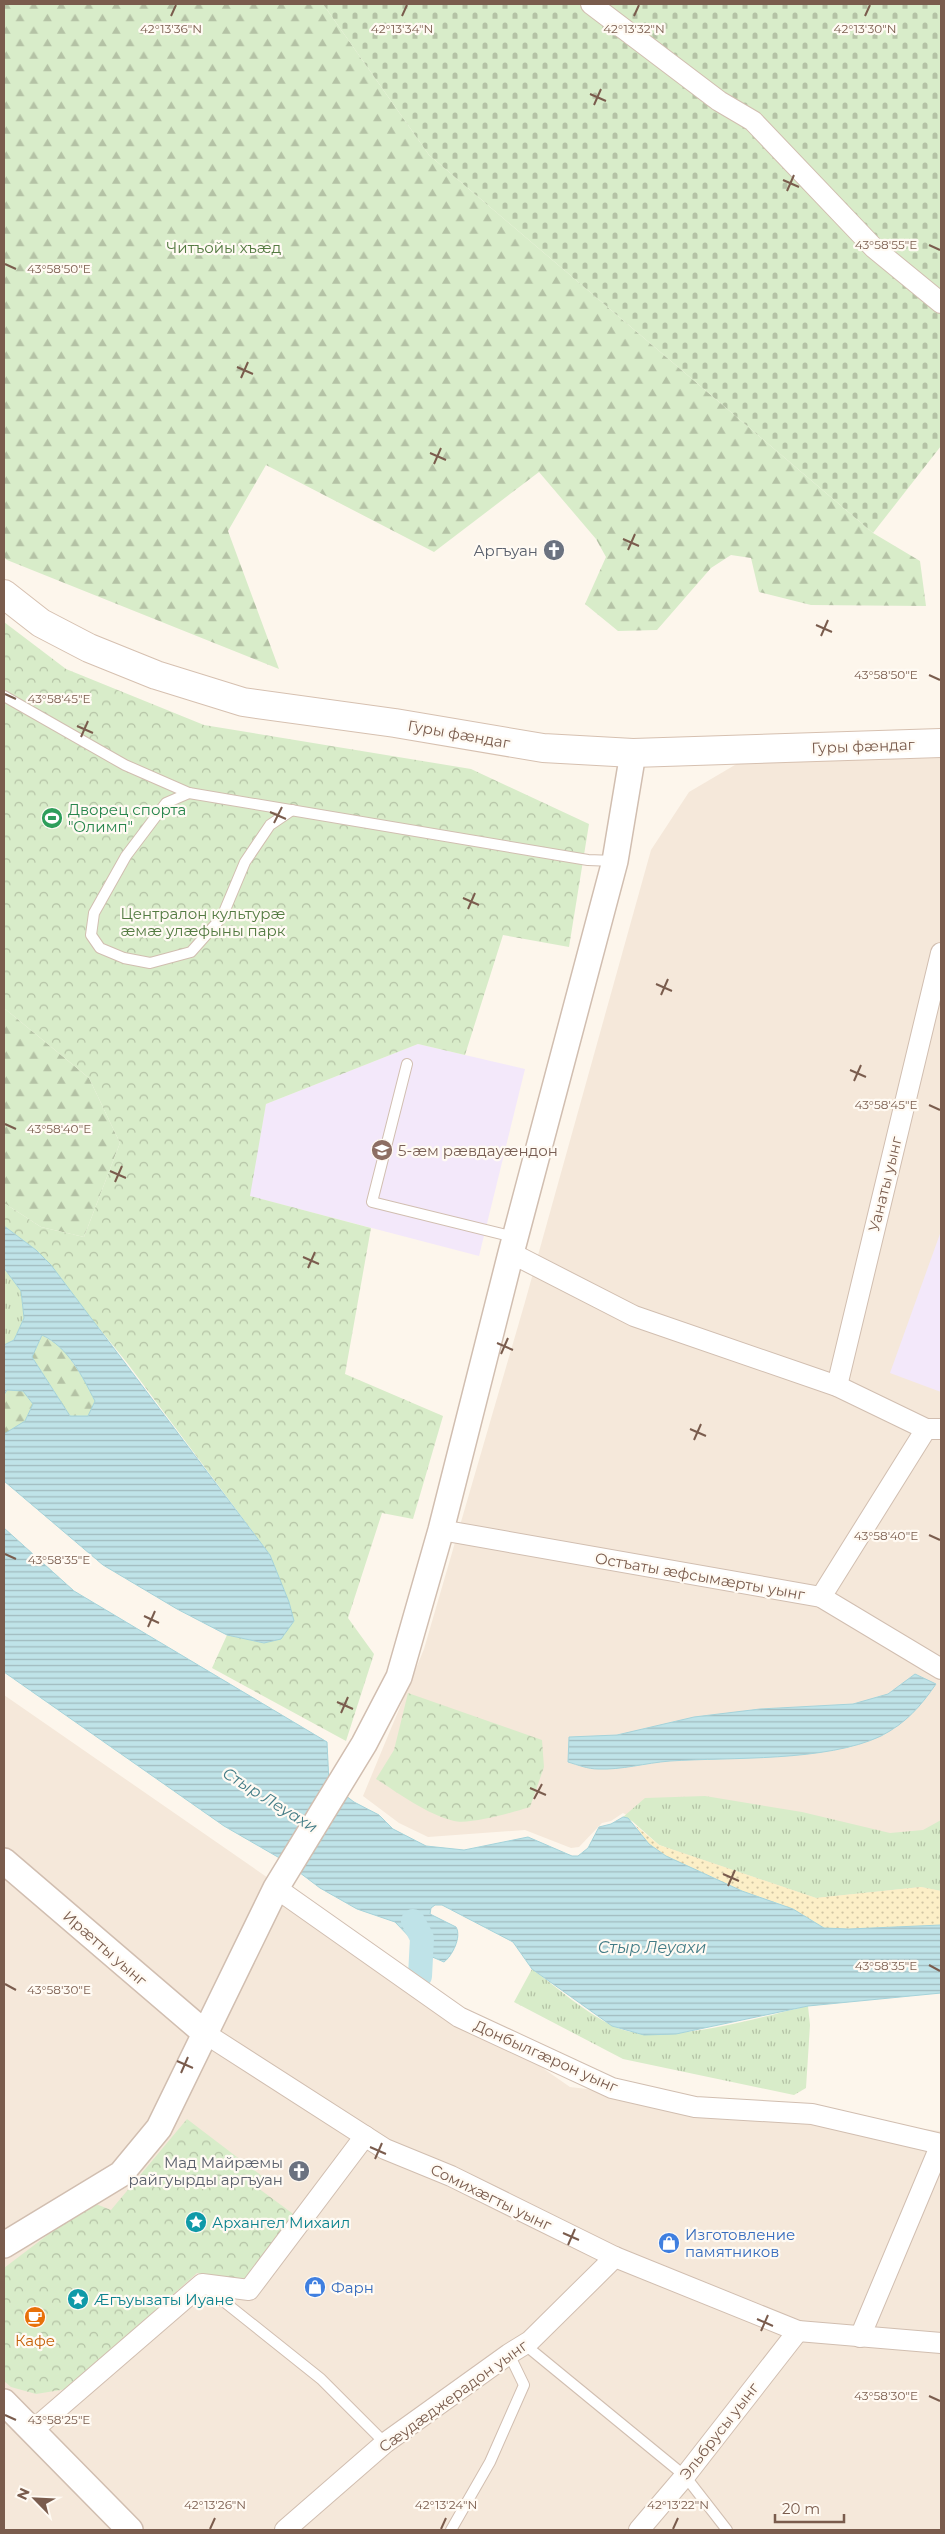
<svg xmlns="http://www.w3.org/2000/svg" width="945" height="2534" viewBox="0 0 945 2534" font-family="Montserrat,sans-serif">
  <defs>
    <pattern id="grass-tufts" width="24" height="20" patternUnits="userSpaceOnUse" patternTransform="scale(1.25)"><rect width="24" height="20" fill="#d8ecc9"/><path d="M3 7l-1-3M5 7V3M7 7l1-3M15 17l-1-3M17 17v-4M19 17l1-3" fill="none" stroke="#b4c2a5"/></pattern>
    <pattern id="forest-firs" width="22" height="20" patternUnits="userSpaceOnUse" patternTransform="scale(1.25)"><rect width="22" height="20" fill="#d8ecc9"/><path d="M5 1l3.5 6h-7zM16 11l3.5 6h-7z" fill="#b4c2a5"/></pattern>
    <pattern id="sand-dots" width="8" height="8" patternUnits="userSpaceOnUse" patternTransform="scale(1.25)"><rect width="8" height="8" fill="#fcefc7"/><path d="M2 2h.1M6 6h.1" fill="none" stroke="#d1c5a4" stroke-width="1.8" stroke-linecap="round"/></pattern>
    <pattern id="cemetery-stones" width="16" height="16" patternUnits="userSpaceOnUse" patternTransform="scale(1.25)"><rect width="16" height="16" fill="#d8ecc9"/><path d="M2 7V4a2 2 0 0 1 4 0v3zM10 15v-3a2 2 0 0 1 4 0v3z" fill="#b4c2a5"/></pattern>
    <pattern id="park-crowns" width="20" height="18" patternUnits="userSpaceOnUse" patternTransform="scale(1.25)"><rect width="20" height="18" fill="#d8ecc9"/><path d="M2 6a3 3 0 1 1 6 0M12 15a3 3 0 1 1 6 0" fill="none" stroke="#b4c2a5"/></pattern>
    <pattern id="water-rules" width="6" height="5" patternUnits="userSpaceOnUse" patternTransform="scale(1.25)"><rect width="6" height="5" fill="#bfe3e8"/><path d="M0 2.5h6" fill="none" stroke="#a0bbbe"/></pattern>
  </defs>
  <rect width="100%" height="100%" fill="#fdf6ec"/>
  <g fill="#f5e8da">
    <path d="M941,758V1915L842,1924L684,1860L636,1820L623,1813L611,1821L602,1823L579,1847L571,1848L525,1830L428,1837L399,1823L363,1796L424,1649L525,1302L651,850L689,792L740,762Z"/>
    <path d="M4,1695L570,2087L941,2131V2530H4Z"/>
  </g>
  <g fill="#f3e8fa">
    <path d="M418,1044L525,1069L479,1256L249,1196L266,1104Z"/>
    <path d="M941,1231V1392L890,1373Z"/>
  </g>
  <g fill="url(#grass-tufts)">
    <path d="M4,1268L21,1291L24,1318L14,1340L4,1345Z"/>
    <path d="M705,1796L802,1812L890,1833L923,1830L941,1820V1891L921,1887L816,1898L659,1845L632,1821L623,1817L645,1798Z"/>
    <path d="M532,1969C558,1988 584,2012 613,2026C659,2049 759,2017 808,2006L810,2025L806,2088L794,2095L623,2059L514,2002Z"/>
  </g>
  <g fill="url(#forest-firs)">
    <path d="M4,4H323L429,155L873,533L920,561L926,606L811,605L759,592L751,558L731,555L711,568L657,630L618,631L585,604L606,557L596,539L539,472L434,552L266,465L228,531L279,669L7,560L4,557Z"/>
    <path d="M4,1008L89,1078L120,1143L84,1237L41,1227L4,1203Z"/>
    <path d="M42,1335L62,1347L85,1381L95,1401L88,1416H70L32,1357Z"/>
    <path d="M7,1390L23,1391L33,1404L25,1421L4,1435V1395Z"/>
  </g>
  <path fill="url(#sand-dots)" d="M635,1825L659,1845L816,1898L921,1887L941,1891V1925L849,1929L824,1928L793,1909L742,1891L666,1856L649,1844Z"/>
  <path fill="url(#cemetery-stones)" d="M323,4H941V446L873,533L429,155Z"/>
  <g fill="url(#park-crowns)">
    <path d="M4,622L66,669L204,725L471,769L589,824L569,947L503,935L465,1055L418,1044L266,1104L250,1196L371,1228L345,1374L443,1416L413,1519L382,1513L348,1618L374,1654L346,1741L212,1668L227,1635L264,1643L270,1555L128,1364L36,1250L4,1226V1203L41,1227L84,1237L120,1143L89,1078L4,1008Z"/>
    <path d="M408,1693L542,1740L544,1767L530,1807C514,1812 470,1825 454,1821C426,1814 400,1794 376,1779L394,1750Z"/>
    <path d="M187,2119L266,2179L258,2188L296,2216L245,2284L197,2273L67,2389L36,2394L11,2387L4,2381V2268L91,2202L111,2210Z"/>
  </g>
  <g fill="url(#water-rules)" stroke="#a5d3da" fill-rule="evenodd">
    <path d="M4,1226L36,1250L51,1265L270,1555L289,1602L294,1621L281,1639L264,1643L227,1635L177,1609L103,1565L4,1481V1434L25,1421L33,1404L23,1391L7,1390L4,1395V1345L14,1340L24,1318L21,1291L4,1268ZM42,1335C69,1348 82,1376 95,1401L88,1416H70L32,1357Z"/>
    <path d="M4,1528L74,1591L327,1742L329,1783L354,1802L379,1815L393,1829L426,1846L464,1850L528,1837L572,1856H578L588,1848L599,1827L611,1824L623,1817L628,1818L649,1844L666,1856L742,1891L793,1909L824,1928L849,1929L941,1925V1993L808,2006L676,2034L644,2035L612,2026L532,1969L513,1942L442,1905H435L431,1908L430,1914L456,1927C462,1937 452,1956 444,1962L430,1956L421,1949L395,1922L357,1909L320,1888L283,1860L224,1826L4,1672Z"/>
    <path d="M915,1674L936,1684C920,1707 906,1723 881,1736C826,1762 731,1757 670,1761C645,1763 622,1770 598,1769C588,1769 578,1765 568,1762L569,1737L617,1735L694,1717L760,1709L853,1704L888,1694Z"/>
  </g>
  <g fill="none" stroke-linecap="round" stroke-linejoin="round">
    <path stroke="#bfe3e8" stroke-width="24" d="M413,1921L422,1938L420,1976"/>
    <g stroke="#d1beb0" stroke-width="12">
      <g id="service">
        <path d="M4,696L125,765L189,793L588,860L614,861"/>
        <path d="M189,793L166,803L126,856L94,913L91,935L100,948L124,958L150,963L191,952L222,917L245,862L270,825L292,810"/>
        <path d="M407,1064L372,1202L514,1237"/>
        <path d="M207,2288L321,2379L385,2443"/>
        <path d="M524,2344L685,2476L727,2530"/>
        <path d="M451,2530L490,2462L524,2385L509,2354"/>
      </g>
    </g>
    <g stroke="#d1beb0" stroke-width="22">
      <g id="minor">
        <path d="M591,4L719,101L753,121L874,248L941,303"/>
        <path d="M511,1253L634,1316L837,1386L926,1429"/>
        <path d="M837,1386L941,953"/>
        <path d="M441,1530L821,1597L941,1669"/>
        <path d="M821,1597L926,1429H941"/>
        <path d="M276,1888L459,2017L612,2088L695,2107L812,2114L941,2144"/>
        <path d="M206,2034L385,2149L451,2176L615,2257L798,2331L941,2343"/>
        <path d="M860,2337L941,2144"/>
        <path d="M33,2430L202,2284L249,2290L365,2136"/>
        <path d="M285,2530L385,2443L509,2354L530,2341L615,2257"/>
        <path d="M639,2530L685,2476L798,2331"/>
      </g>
    </g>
    <g stroke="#d1beb0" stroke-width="28">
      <g id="tertiary">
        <path d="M4,1861L206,2034"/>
        <path d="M4,2245L121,2174L159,2128L276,1888L364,1744L399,1677L441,1530L511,1253L615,861L633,753"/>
        <path d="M4,2402L130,2530"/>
      </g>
    </g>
    <g stroke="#d6c0b0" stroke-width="30">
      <path id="secondary" d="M4,594L41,623L89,648L156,675L243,702L395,723L543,748L633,753L941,743"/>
    </g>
    <use href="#service" stroke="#fff" stroke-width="10"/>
    <use href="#minor" stroke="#fff" stroke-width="20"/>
    <use href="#tertiary" stroke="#fff" stroke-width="25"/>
    <use href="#secondary" stroke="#fff" stroke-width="28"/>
  </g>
  <path fill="none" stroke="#7a5c4d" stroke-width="2" d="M171,16L176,5M402,16L407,5M634,16L639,5M865,16L870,5M590,94L606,101M594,105L601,89M783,180L799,187M787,191L794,175M929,245L940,250M5,264L16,269M237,367L253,374M241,378L248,362M430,453L446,460M434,464L441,448M623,539L639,546M628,550L635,534M816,625L832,632M821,636L828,620M929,675L940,680M5,694L16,699M77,726L93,733M81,737L88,721M270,812L286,819M274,823L282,807M463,898L479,905M468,909L475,893M656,984L672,991M661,995L668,979M850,1070L866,1077M854,1081L861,1065M929,1105L940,1110M5,1124L16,1129M110,1171L126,1178M115,1182L122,1166M303,1257L319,1264M308,1268L315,1252M497,1343L513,1350M501,1354L508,1338M690,1429L706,1436M694,1440L701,1424M929,1535L940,1540M5,1554L16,1559M144,1616L159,1623M148,1627L155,1611M337,1702L353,1709M341,1713L348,1697M530,1788L546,1795M534,1799L542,1784M723,1874L739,1881M728,1886L735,1870M929,1965L940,1971M5,1984L16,1990M177,2061L193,2068M181,2073L188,2057M370,2147L386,2154M375,2159L382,2143M563,2233L579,2240M568,2245L575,2229M757,2319L773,2326M761,2331L768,2315M929,2396L940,2401M5,2415L16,2420M210,2529L215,2518M441,2529L446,2518M673,2529L678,2518"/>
  <defs>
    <g id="church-disc" transform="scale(1.125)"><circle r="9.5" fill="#6b7280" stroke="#fffaf3"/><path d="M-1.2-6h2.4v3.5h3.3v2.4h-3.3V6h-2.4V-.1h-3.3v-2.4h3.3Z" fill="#fff"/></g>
    <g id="stadium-disc" transform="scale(1.125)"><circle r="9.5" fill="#2e9e5b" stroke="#fffaf3"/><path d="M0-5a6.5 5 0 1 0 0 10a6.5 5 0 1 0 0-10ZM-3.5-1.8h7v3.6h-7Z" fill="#fff"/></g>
    <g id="school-disc" transform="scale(1.125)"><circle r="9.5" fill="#8d6e63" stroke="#fffaf3"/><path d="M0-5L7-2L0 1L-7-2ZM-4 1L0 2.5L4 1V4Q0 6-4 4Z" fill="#fff"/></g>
    <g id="sight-disc" transform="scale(1.125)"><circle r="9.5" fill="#0f9aa8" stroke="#fffaf3"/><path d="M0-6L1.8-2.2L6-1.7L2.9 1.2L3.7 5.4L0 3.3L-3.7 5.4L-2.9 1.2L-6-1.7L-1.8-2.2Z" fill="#fff"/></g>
    <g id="shop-disc" transform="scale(1.125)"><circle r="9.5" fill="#3f7fe0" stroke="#fffaf3"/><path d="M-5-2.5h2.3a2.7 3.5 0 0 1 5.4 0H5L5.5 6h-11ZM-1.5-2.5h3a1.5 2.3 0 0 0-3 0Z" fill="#fff"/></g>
    <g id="cafe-disc" transform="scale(1.125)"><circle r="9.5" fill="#e8710a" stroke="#fffaf3"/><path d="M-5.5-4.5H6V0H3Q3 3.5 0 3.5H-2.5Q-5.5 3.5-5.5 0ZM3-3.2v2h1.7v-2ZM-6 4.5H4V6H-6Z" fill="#fff"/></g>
  </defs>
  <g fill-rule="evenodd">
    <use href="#church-disc" x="554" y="550"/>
    <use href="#stadium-disc" x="52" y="818"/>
    <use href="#school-disc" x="382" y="1150"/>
    <use href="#church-disc" x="299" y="2171"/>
    <use href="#sight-disc" x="196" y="2222"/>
    <use href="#shop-disc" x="669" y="2243"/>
    <use href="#shop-disc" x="315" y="2287"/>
    <use href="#sight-disc" x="78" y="2299"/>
    <use href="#cafe-disc" x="35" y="2317"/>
  </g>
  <g text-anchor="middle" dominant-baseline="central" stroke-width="4.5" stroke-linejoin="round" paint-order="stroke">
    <g font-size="15" fill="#537a41" stroke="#fffaf3">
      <text x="224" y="247">Читъойы хъæд</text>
      <text x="203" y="913">Централон культурæ<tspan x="203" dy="17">æмæ улæфыны парк</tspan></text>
    </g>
    <g font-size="15" fill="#5b616d" stroke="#fffaf3" text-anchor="end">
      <text x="538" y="550">Аргъуан</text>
      <text x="283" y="2162">Мад Майрæмы<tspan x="283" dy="17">райгуырды аргъуан</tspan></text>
    </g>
    <g font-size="15" fill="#7a5c4d" stroke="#fffaf3">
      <text transform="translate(459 734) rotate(10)">Гуры фӕндаг</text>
      <text transform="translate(863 746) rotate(-2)">Гуры фӕндаг</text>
      <text transform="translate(885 1184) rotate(-76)">Уанаты уынг</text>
      <text transform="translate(700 1576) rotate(10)">Остъаты æфсымæрты уынг</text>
      <text transform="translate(105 1948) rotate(41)">Ирæтты уынг</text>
      <text transform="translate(546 2056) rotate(24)">Донбылгæрон уынг</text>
      <text transform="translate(491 2197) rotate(26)">Сомихæгты уынг</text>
      <text transform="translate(453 2396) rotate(-36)">Сæудæджерадон уынг</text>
      <text transform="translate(719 2431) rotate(-52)">Эльбрусы уынг</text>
    </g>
    <g font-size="15" fill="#27864d" stroke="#fffaf3" text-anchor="start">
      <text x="68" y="809">Дворец спорта<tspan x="68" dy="17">"Олимп"</tspan></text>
    </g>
    <g font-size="15" fill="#785e54" stroke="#fffaf3" text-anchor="start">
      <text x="398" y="1150">5-æм рӕвдауӕндон</text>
    </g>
    <g font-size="15" fill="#0d838f" stroke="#fffaf3" text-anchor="start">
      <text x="212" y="2222">Архангел Михаил</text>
      <text x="94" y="2299">Æгъуызаты Иуане</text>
    </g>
    <g font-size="15" fill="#366cbe" stroke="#fffaf3" text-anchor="start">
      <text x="685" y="2234">Изготовление<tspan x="685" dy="17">памятников</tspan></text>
      <text x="331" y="2287">Фарн</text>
    </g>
    <g font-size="15" fill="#c56008" stroke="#fffaf3">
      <text x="35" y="2340">Кафе</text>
    </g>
    <g font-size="16" font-style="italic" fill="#437c86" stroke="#fffaf3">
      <text transform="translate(270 1800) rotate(32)">Стыр Леуахи</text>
      <text x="652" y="1947">Стыр Леуахи</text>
    </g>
  </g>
  <g font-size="12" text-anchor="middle" fill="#7a5c4d" stroke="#fffaf3" stroke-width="4.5" stroke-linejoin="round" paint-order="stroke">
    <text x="171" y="33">42°13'36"N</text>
    <text x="402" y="33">42°13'34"N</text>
    <text x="634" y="33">42°13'32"N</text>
    <text x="865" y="33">42°13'30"N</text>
    <text x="886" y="249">43°58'55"E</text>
    <text x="59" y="273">43°58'50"E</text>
    <text x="886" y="679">43°58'50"E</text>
    <text x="59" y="703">43°58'45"E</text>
    <text x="886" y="1109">43°58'45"E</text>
    <text x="59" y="1133">43°58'40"E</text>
    <text x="886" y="1540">43°58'40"E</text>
    <text x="59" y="1564">43°58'35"E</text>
    <text x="886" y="1970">43°58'35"E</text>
    <text x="59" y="1994">43°58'30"E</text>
    <text x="886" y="2400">43°58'30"E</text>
    <text x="59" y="2424">43°58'25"E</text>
    <text x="215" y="2509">42°13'26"N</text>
    <text x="446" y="2509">42°13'24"N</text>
    <text x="678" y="2509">42°13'22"N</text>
  </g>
  <rect width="945" height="2534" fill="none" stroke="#7a5c4d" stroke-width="10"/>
  <g transform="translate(35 2499) rotate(294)" stroke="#fffaf3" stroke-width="4" paint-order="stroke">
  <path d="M0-4L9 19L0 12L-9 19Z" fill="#7a5c4d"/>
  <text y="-8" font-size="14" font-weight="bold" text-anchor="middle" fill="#7a5c4d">N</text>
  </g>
  <path d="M775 2514v8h69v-8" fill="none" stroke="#7a5c4d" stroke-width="2.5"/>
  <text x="782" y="2514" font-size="15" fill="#7a5c4d" stroke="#fffaf3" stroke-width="4" paint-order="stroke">20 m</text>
</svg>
